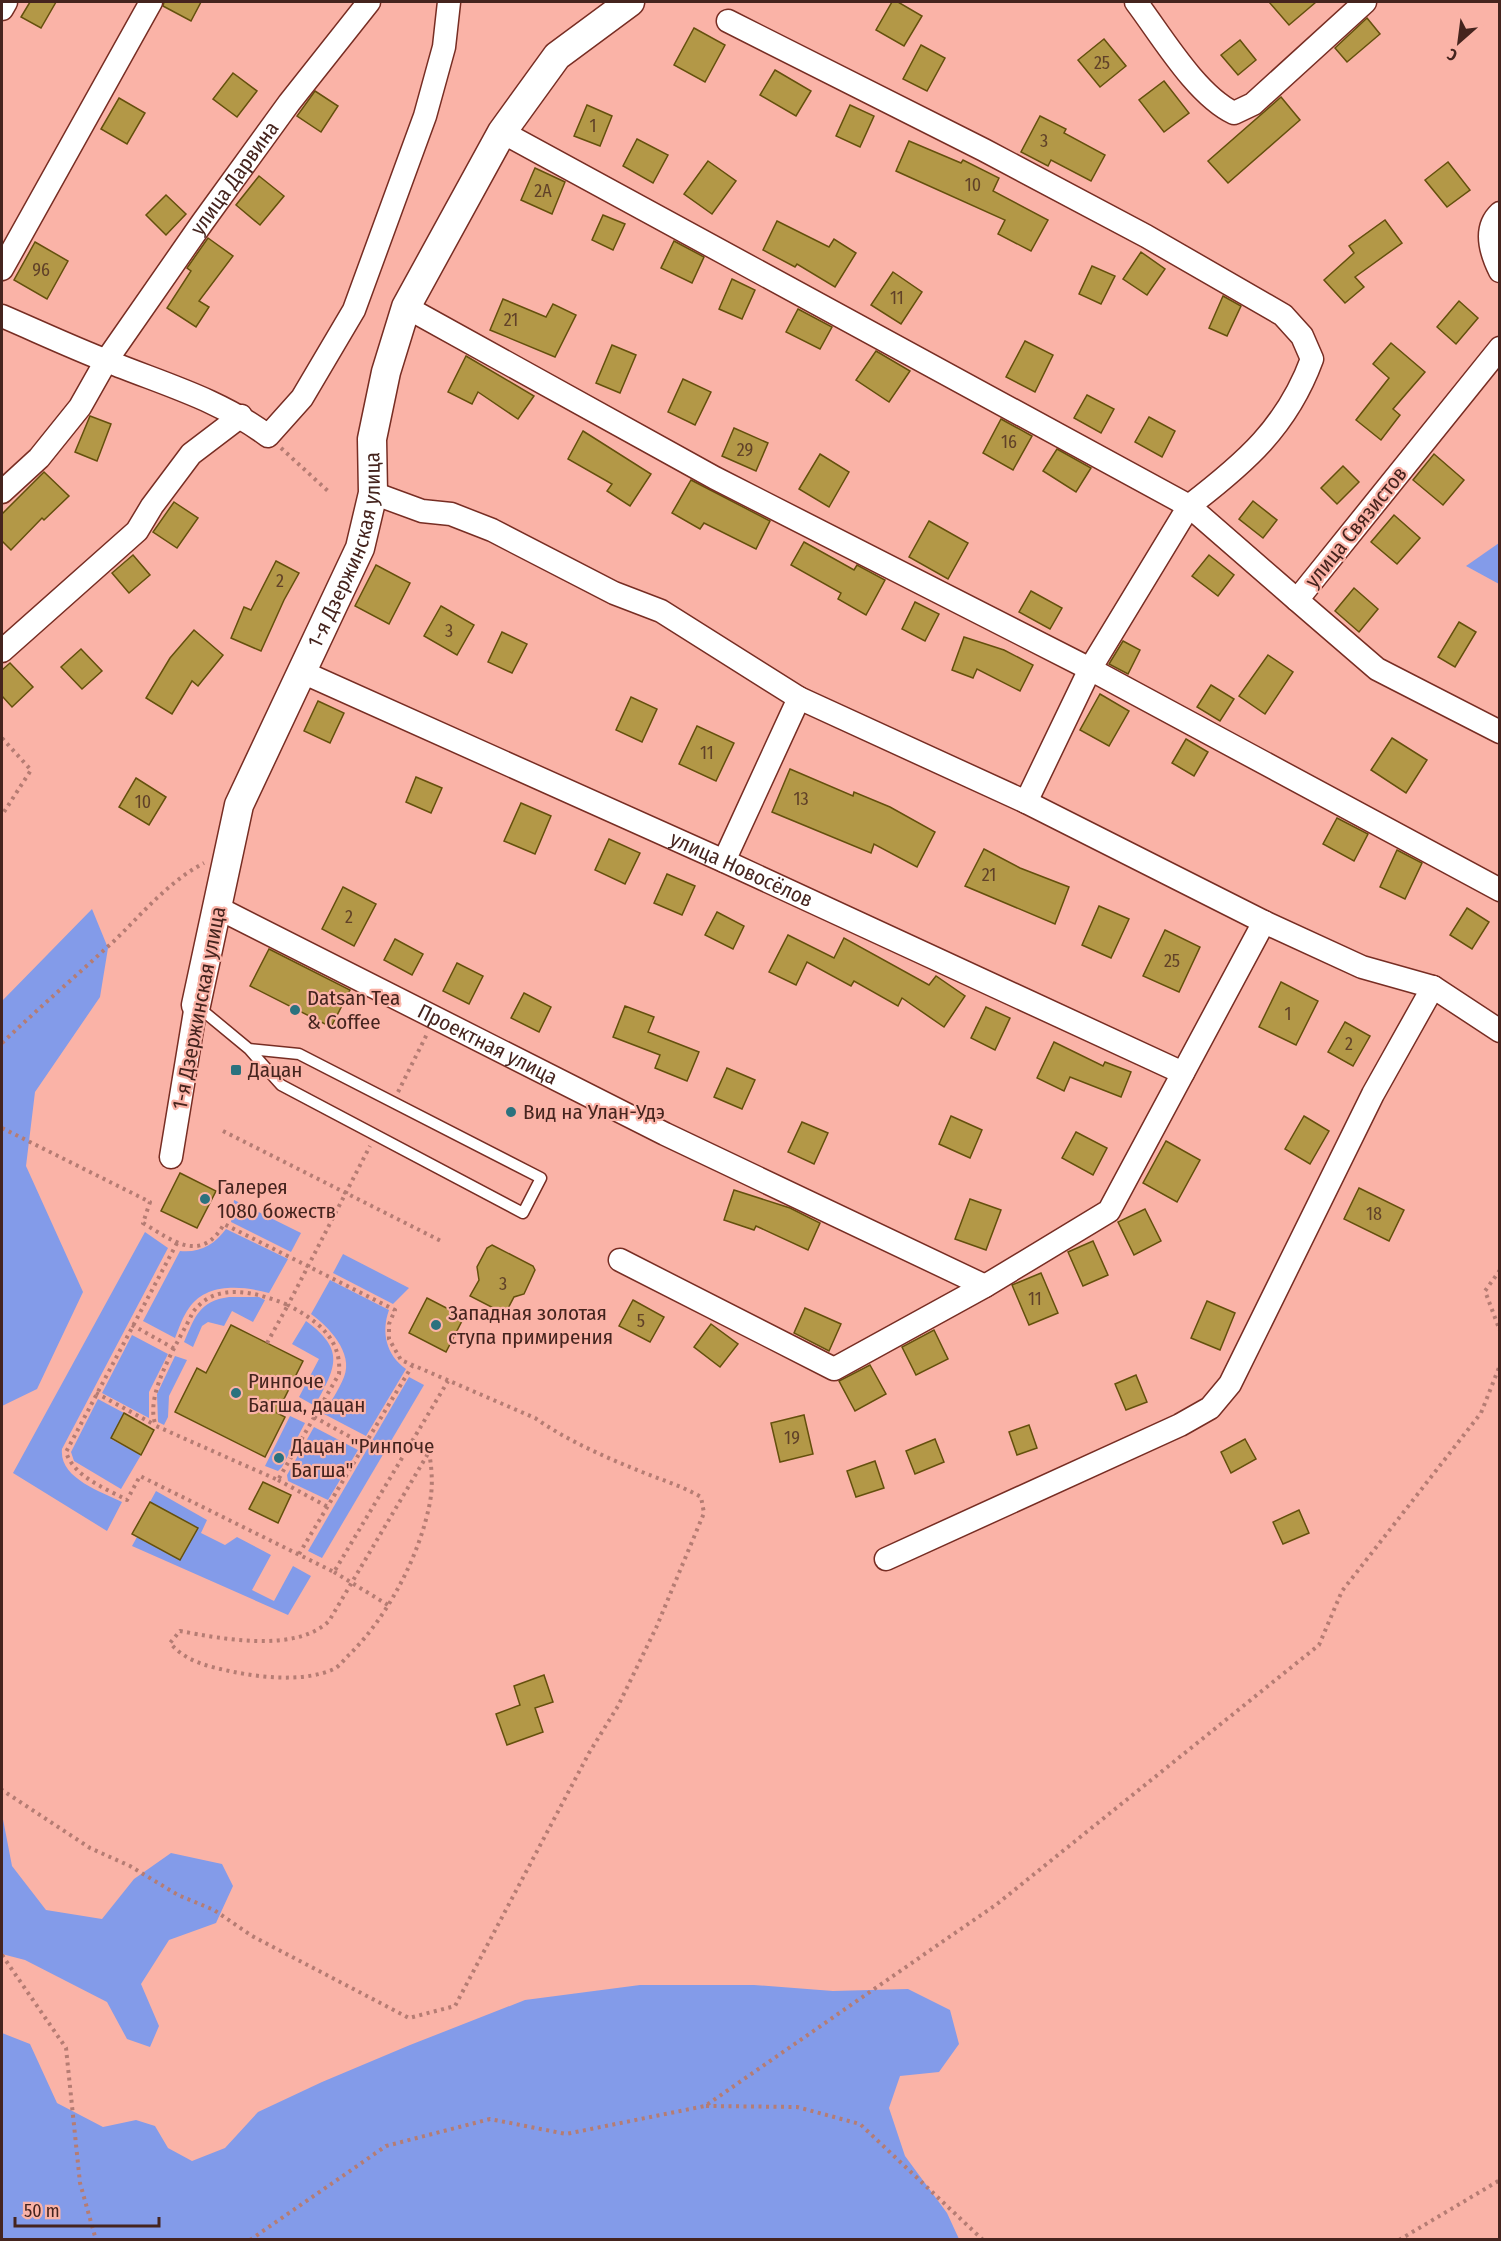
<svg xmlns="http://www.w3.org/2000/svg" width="1501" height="2241" viewBox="0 0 1501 2241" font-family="'Fira Sans Condensed',sans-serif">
  <rect width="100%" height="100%" fill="#fab3a7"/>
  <g fill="#839be9">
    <path d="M1499,543V584L1466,566Z"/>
    <path d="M92,909L108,948L100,997L35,1092L26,1166L83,1292L37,1389L2,1406V1001Z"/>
    <path d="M234,1200L301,1233L291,1252L231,1222Z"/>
    <path d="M226,1229L288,1259L269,1293C243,1286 207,1282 189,1308C183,1316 179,1328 175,1338L143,1321L180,1251C200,1253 214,1245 226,1229Z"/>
    <path d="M145,1232L168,1248L62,1449C59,1478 100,1491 122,1502L107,1531L13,1473Z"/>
    <path d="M343,1254L409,1288L393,1304L333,1273Z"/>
    <path d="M330,1280L389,1310C381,1332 386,1355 406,1369L366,1436L324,1414C330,1402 339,1390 344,1377C354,1353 328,1326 311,1314Z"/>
    <path d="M229,1297H259L265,1300L253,1322L232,1311L224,1326L208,1322L202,1326L193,1347L184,1342C195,1317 199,1301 229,1297Z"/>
    <path d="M306,1321C347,1351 335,1368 315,1406L299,1397L319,1359L292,1344Z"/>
    <path d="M132,1335L168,1354L149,1392V1418L102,1393Z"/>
    <path d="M175,1356L187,1360L169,1396L168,1417L164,1425L158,1422L157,1394Z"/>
    <path d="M409,1377L424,1385L322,1558L308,1551Z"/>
    <path d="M98,1399L124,1413L111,1439L141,1455L121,1489L74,1461L71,1452Z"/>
    <path d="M290,1416L305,1423L282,1467L278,1471L265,1466Z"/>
    <path d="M314,1427L358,1450L328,1500L288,1481L287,1475Z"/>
    <path d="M156,1491L207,1520L201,1533L225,1545L237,1537L271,1555L252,1590L274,1601L293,1566L311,1576L288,1615L132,1546L137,1537L180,1560L198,1528L150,1502Z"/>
    <path d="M2,1814L12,1866L46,1910L102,1919L134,1879L171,1853L222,1864L233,1886L216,1923L169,1940L141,1984L159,2026L150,2047L127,2039L107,2002L25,1960L2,1954Z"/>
    <path d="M640,1985H754L833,1991L908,1989L950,2010L959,2044L939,2072L900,2076L889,2108L905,2156L947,2213L959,2239H2V2033L30,2044L57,2103L103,2127L136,2120L155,2126L168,2148L192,2161L225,2148L258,2112L322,2082L410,2045L525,2000Z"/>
  </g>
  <g fill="#b39847" stroke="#64500d" stroke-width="1.5">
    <path d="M30,2H56L41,28L21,17Z"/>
    <path d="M164,2H201L191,21L163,6Z"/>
    <path d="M892,2H898L922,16L904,46L876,30Z"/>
    <path d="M1269,2H1316L1289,25Z"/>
    <path d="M1367,18L1380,34L1347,62L1335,48Z"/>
    <path d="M694,28L725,45L705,82L674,65Z"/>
    <path d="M1104,39L1126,66L1100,87L1078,60Z"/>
    <path d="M1240,40L1256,60L1238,75L1221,55Z"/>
    <path d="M921,45L945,58L927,91L903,79Z"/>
    <path d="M775,70L811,91L796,116L760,95Z"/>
    <path d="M233,73L257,91L237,117L213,99Z"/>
    <path d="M1164,81L1189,113L1164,132L1139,100Z"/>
    <path d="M315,91L338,106L321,132L297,116Z"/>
    <path d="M1281,97L1300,120L1228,183L1208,161Z"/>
    <path d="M119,98L145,113L127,144L101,129Z"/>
    <path d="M587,105L612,116L600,146L574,136Z"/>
    <path d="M850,105L874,116L860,147L836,136Z"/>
    <path d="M1040,116L1066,129L1064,133L1105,155L1091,181L1051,160L1048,166L1021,152Z"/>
    <path d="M637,139L668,155L653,183L623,166Z"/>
    <path d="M909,141L961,163L963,160L999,178L993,191L1048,220L1031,251L998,234L1005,220L896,171Z"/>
    <path d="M708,161L736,181L712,214L684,194Z"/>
    <path d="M1448,162L1470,190L1447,207L1425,180Z"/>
    <path d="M535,168L565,182L552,214L521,200Z"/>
    <path d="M259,176L284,196L260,225L236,205Z"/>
    <path d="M166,195L186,214L166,235L146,215Z"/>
    <path d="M603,215L625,224L613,250L592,240Z"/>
    <path d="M1385,220L1402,243L1355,277L1364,287L1345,303L1324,280L1354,253L1349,246Z"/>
    <path d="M777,221L829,247L834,239L856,253L835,287L797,264L795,267L763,250Z"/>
    <path d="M208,238L233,256L199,301L209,307L196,327L167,308L191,271L187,268Z"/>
    <path d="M674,241L704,257L692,283L661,268Z"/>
    <path d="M35,242L68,261L47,299L14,280Z"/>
    <path d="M1141,252L1165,269L1147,295L1123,279Z"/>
    <path d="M1092,266L1115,276L1101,304L1079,294Z"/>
    <path d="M893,272L922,292L901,324L871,305Z"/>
    <path d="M732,279L755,290L742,319L719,309Z"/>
    <path d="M1223,296L1241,306L1227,336L1209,328Z"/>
    <path d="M503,299L546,317L553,304L576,315L555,357L490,330Z"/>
    <path d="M1459,301L1478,318L1456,344L1437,327Z"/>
    <path d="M798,309L832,327L820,349L786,332Z"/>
    <path d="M1025,341L1053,355L1035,392L1006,377Z"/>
    <path d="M1391,343L1425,372L1393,409L1400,415L1381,440L1356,420L1389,378L1373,364Z"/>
    <path d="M612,345L636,355L620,393L596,383Z"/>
    <path d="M876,351L910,371L889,402L856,380Z"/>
    <path d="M466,356L534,396L518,419L478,392L472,404L448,392Z"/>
    <path d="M683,379L711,392L695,425L668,412Z"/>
    <path d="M1087,395L1114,409L1101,433L1074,418Z"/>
    <path d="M90,416L111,424L97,461L75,452Z"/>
    <path d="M1149,417L1175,431L1162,457L1135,442Z"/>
    <path d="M1001,419L1032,436L1013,470L983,453Z"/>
    <path d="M734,428L768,443L756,471L722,456Z"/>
    <path d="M583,431L651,474L630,506L607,491L612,484L568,459Z"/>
    <path d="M1057,449L1091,468L1076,492L1043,471Z"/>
    <path d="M820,454L849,472L829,507L799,489Z"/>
    <path d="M1434,454L1464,480L1443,505L1413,480Z"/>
    <path d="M1343,466L1359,482L1337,504L1321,488Z"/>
    <path d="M44,472L69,496L44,520L42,518L11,550L2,541V514Z"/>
    <path d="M691,480L770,521L756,549L704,523L700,529L672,513Z"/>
    <path d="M1253,501L1277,520L1263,538L1239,519Z"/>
    <path d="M174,502L198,518L177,548L153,532Z"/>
    <path d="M1394,515L1420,538L1397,564L1371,542Z"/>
    <path d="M929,521L968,543L948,579L909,557Z"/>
    <path d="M804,542L854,570L857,565L885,580L866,615L838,599L841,593L791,565Z"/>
    <path d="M133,555L150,575L129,593L112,573Z"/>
    <path d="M1209,555L1234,575L1218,596L1192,576Z"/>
    <path d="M276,561L299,573L284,600L261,651L231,638L244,607L251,610Z"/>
    <path d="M376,565L410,583L389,624L355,606Z"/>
    <path d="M1354,588L1378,609L1359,632L1335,611Z"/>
    <path d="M1031,591L1062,608L1050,629L1019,612Z"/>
    <path d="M915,602L939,614L925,641L902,629Z"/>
    <path d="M441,606L474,625L457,655L424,636Z"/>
    <path d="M1459,622L1476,632L1455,667L1438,657Z"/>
    <path d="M194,630L223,655L198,686L192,681L172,714L146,698L170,658Z"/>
    <path d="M502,632L527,644L512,673L488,662Z"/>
    <path d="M964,637L1004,650L1033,665L1020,691L977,669L973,678L952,670Z"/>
    <path d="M1123,641L1140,650L1128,674L1109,664Z"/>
    <path d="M81,649L102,671L82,689L61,667Z"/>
    <path d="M1268,655L1293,672L1265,714L1239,696Z"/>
    <path d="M10,663L33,687L12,707L2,696V670Z"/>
    <path d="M1211,685L1234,699L1220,721L1197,707Z"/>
    <path d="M1100,694L1129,711L1109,746L1080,730Z"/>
    <path d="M631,697L657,709L642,742L616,730Z"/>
    <path d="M318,701L344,713L330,743L304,731Z"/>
    <path d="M697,726L734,743L716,781L679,764Z"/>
    <path d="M1392,738L1427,760L1406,793L1371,770Z"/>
    <path d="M1186,739L1208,752L1194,776L1172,763Z"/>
    <path d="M790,769L853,796L854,792L890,807L935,832L917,867L874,844L871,853L772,812Z"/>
    <path d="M416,777L442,788L431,813L406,802Z"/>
    <path d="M136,778L166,797L149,825L119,807Z"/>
    <path d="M521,803L551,816L535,854L504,841Z"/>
    <path d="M1337,818L1368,834L1354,861L1323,844Z"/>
    <path d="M609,839L640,853L625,884L595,870Z"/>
    <path d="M984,849L1020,868L1069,887L1055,924L965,886Z"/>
    <path d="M1397,850L1422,863L1405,899L1380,887Z"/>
    <path d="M667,874L695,886L682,915L654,903Z"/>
    <path d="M343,887L376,904L354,946L322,929Z"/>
    <path d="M1099,906L1129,919L1111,958L1082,945Z"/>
    <path d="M1467,908L1489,922L1472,949L1450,935Z"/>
    <path d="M717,912L744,926L733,949L705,935Z"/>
    <path d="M1165,930L1200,947L1179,992L1143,976Z"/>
    <path d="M788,935L834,958L844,938L929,985L936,976L965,996L944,1027L902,998L898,1006L854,981L851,986L807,962L796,985L769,972Z"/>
    <path d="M395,939L423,954L412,975L384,960Z"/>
    <path d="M269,949L350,990L331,1027L250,986Z"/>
    <path d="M457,963L483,976L469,1004L443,991Z"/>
    <path d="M1281,982L1318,1001L1296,1045L1259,1027Z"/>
    <path d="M524,993L551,1007L539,1032L511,1018Z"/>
    <path d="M625,1006L654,1017L648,1032L699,1052L687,1081L655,1068L660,1055L613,1037Z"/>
    <path d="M986,1007L1010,1018L995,1050L971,1038Z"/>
    <path d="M1345,1022L1370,1036L1353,1066L1328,1052Z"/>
    <path d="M1054,1042L1103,1066L1105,1062L1131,1072L1121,1097L1070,1077L1064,1091L1037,1078Z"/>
    <path d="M727,1068L755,1080L742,1109L714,1097Z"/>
    <path d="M951,1116L982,1130L970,1158L939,1144Z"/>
    <path d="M1304,1116L1329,1131L1310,1164L1285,1149Z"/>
    <path d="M802,1122L828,1133L814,1164L788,1152Z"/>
    <path d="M1076,1132L1107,1148L1093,1175L1062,1158Z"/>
    <path d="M1166,1141L1200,1160L1177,1202L1143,1183Z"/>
    <path d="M180,1173L216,1191L197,1228L161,1211Z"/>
    <path d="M1359,1188L1404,1210L1389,1241L1344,1219Z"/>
    <path d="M734,1190L790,1208L820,1223L808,1250L756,1226L754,1230L724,1220Z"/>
    <path d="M970,1199L1001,1210L986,1250L955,1239Z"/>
    <path d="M1145,1209L1161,1241L1134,1255L1118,1222Z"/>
    <path d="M1093,1241L1108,1275L1083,1286L1068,1252Z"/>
    <path d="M492,1245L533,1266L535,1270L524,1294L514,1297L505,1314L470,1296L479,1280L477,1267L487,1248Z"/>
    <path d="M1041,1273L1058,1313L1029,1325L1012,1285Z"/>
    <path d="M427,1298L464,1317L446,1352L409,1333Z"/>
    <path d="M633,1300L664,1317L650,1342L619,1326Z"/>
    <path d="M1207,1301L1235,1313L1220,1350L1191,1338Z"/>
    <path d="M805,1308L841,1324L829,1351L794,1333Z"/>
    <path d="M711,1324L738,1344L720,1367L694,1347Z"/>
    <path d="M231,1325L303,1361L277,1413L285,1417L265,1457L175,1412L197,1368L206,1373Z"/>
    <path d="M934,1330L948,1359L916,1375L902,1347Z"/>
    <path d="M870,1365L886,1394L855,1411L839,1381Z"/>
    <path d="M1136,1375L1147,1402L1126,1410L1115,1384Z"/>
    <path d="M124,1413L154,1430L141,1455L111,1438Z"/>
    <path d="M804,1415L813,1454L780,1462L771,1423Z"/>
    <path d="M1029,1425L1037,1448L1017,1455L1009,1432Z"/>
    <path d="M935,1439L944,1462L915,1474L906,1451Z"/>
    <path d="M1245,1439L1256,1459L1231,1473L1221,1452Z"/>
    <path d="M875,1461L884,1488L856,1497L847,1471Z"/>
    <path d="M263,1482L291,1495L278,1523L249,1509Z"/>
    <path d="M150,1502L198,1528L180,1560L132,1534Z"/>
    <path d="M1299,1510L1309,1533L1283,1544L1273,1522Z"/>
    <path d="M544,1675L553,1702L535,1708L543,1732L507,1745L496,1714L520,1705L514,1686Z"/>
  </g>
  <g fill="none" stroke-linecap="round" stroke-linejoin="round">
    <g stroke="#772d23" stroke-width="13">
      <path id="service" d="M197,1006L249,1049L281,1085L523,1213L541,1178L299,1054L249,1049"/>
    </g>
    <g stroke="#772d23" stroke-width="25">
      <g id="minor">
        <path d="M1136,2C1161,35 1196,95 1234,113L1253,104L1365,2"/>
        <path d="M2,9L6,2"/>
        <path d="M728,21L984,150L1146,236L1283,315L1302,336L1312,359C1287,427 1245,463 1189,506L1297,600"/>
        <path d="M502,132L1189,506L1090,669L1026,802"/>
        <path d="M1500,213C1483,229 1491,253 1500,271"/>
        <path d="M2,269L151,2"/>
        <path d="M406,307L715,478L1090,669L1500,890"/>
        <path d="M2,316C37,331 71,347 107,361C163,384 219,399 268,436L302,398L354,310L425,116L444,47L449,2"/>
        <path d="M1500,348L1297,600L1377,669L1500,732"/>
        <path id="s1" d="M2,492L39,458L80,407L106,361L202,223L289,103L369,2"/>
        <path d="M373,493L422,511L451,514L492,530L614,593L661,611L799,698L1026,802L1264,922L1109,1211L985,1286L834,1369L620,1260"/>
        <path d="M2,651L137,531L152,506L191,454L241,416"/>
        <path id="s2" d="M300,671L724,861L1183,1073"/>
        <path d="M724,861L799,698"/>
        <path id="s3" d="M218,908L665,1134L985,1286"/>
        <path d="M1264,922L1362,967L1433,987L1500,1031"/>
        <path d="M171,1157L196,1005"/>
        <path d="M886,1559L1180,1425L1210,1408L1230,1384L1373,1094L1433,987"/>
      </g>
    </g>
    <g stroke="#772d23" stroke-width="31">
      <g id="tertiary">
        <path id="s4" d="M196,1005L239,805L360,548L373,493L372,439L386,372L406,307L502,132L557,56L630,2"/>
      </g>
    </g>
    <g stroke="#b57c73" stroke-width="4" stroke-dasharray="3 4.5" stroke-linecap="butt">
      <path d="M281,448L329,492"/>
      <path d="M2,738L31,770L2,815"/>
      <path d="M2,1043C39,1008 77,975 114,941C143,913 168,882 204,863"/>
      <path d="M398,1092L427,1034"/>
      <path d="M2,1128L150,1202L143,1223C173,1241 201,1264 224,1224L395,1310L389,1324V1339L401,1360L535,1418C568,1441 605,1457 642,1472C662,1480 682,1486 701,1497L704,1513L656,1628L618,1706L589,1753L455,2006L409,2018L252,1936L214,1910L178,1895L130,1866L90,1848L2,1790"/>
      <path d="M223,1131L443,1242"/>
      <path d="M177,1243L66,1452C74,1477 105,1488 127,1500L140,1476L334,1572L448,1381"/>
      <path d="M1500,1270L1485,1291L1500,1331"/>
      <path d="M132,1325L175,1349"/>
      <path d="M267,1343L288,1305C256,1292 216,1281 193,1312C179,1342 143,1394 156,1426L278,1480L339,1374C342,1338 316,1320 288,1305L370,1146"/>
      <path d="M96,1393L155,1425"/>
      <path d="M314,1417L365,1445"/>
      <path d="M429,1452C432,1469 433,1486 430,1502C420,1555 388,1616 350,1654C345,1658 340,1666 334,1669C305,1682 264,1678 234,1672C210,1667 186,1662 170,1643L180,1631C222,1639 296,1653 329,1621Z"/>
      <path d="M278,1480L328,1507"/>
      <path d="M299,1554L412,1366"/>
      <path d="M334,1572L388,1605"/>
      <path d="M2,1955L66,2048L80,2183L96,2240"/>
      <path d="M706,2106L797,2107L860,2124L983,2240"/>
      <path d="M250,2240L386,2146L490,2119L566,2134L705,2106L997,1904L1319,1645L1342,1591L1481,1413L1500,1365"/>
      <path d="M1399,2240L1500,2180"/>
    </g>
    <use href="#service" stroke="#fff" stroke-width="10"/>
    <use href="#minor" stroke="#fff" stroke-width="22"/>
    <use href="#tertiary" stroke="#fff" stroke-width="28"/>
  </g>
  <g fill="#2b727e" stroke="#fab3a7" stroke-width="2">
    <circle cx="295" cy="1010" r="6"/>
    <rect x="230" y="1064" width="12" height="12" rx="3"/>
    <circle cx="511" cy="1112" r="6"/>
    <circle cx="205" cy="1199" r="6"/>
    <circle cx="436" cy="1325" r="6"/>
    <circle cx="236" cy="1393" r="6"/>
    <circle cx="279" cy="1458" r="6"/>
  </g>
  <g text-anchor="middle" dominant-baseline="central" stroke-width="4.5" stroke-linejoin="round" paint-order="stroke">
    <g font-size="18" fill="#604128">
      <text x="1102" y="63">25</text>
      <text x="593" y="126">1</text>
      <text x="1044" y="141">3</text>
      <text x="973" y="185">10</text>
      <text x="543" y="191">2А</text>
      <text x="41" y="270">96</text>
      <text x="897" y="298">11</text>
      <text x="511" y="320">21</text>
      <text x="1009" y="442">16</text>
      <text x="745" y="450">29</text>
      <text x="280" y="581">2</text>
      <text x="449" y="631">3</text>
      <text x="707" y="753">11</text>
      <text x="801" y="799">13</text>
      <text x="143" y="802">10</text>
      <text x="989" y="875">21</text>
      <text x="349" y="917">2</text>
      <text x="1172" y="961">25</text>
      <text x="1288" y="1014">1</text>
      <text x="1349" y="1044">2</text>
      <text x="1374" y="1214">18</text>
      <text x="503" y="1284">3</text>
      <text x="1035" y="1299">11</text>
      <text x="641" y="1321">5</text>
      <text x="792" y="1438">19</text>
    </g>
    <g font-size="21" fill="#45241e" stroke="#fab3a7">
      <text stroke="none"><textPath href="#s1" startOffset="392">улица Дарвина</textPath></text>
      <text transform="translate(1356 527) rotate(-51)">улица Связистов</text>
      <text stroke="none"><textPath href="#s4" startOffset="483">1-я Дзержинская улица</textPath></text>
      <text stroke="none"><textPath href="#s2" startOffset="484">улица Новосёлов</textPath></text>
      <text transform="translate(199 1008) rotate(-79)">1-я Дзержинская улица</text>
      <text stroke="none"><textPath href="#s3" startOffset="302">Проектная улица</textPath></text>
    </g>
    <g font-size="21" fill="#45241e" stroke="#fab3a7" text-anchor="start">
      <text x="307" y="998">Datsan Tea<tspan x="307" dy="24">&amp; Coffee</tspan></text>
      <text x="248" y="1070">Дацан</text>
      <text x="523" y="1112">Вид на Улан-Удэ</text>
      <text x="217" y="1187">Галерея<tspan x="217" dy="24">1080 божеств</tspan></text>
      <text x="448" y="1313">Западная золотая<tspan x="448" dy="24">ступа примирения</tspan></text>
      <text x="248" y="1381">Ринпоче<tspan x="248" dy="24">Багша, дацан</tspan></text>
      <text x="291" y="1446">Дацан "Ринпоче<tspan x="291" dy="24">Багша"</tspan></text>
    </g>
  </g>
  <rect width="1501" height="2241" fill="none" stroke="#45241e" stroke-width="6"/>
  <g transform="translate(1459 42) rotate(208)" stroke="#fab3a7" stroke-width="4.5" paint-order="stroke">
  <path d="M0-4.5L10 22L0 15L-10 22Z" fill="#45241e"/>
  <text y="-9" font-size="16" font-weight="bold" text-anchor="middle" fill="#45241e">С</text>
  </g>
  <path d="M15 2217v9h144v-9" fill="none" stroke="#45241e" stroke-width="3"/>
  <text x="24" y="2217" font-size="18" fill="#45241e" stroke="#fab3a7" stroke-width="4.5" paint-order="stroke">50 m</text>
</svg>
